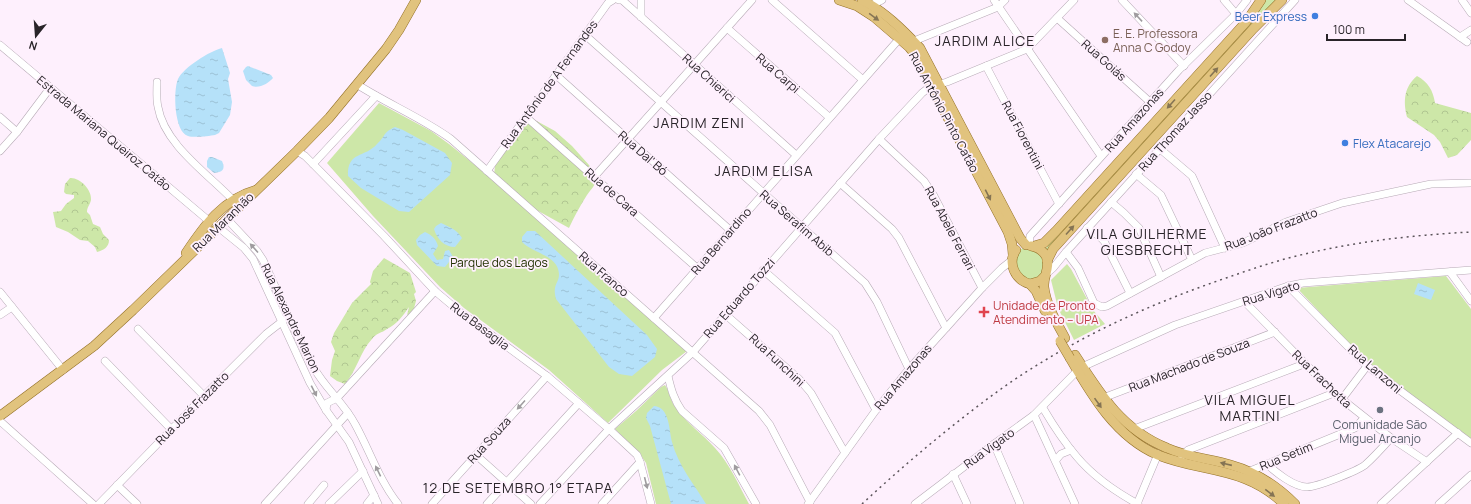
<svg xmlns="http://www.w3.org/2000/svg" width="1471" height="504" viewBox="0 0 1471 504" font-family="Manrope,sans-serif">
  <defs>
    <pattern id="forest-crowns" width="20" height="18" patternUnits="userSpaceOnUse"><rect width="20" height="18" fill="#cde7a8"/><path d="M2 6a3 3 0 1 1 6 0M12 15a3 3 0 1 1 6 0" fill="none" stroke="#b0c691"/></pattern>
    <pattern id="water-ripples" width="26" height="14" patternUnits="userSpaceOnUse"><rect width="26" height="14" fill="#b5e1f9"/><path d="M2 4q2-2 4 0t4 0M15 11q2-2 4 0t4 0" fill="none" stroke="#9cc1d5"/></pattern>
  </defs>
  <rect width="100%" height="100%" fill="#fef0fd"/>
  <g fill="url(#forest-crowns)">
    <path d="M1417,76C1428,82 1433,90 1435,103L1471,113V140L1457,155L1448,158L1440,142L1434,135L1407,117C1403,101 1404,87 1417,76Z"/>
    <path d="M533,119L555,131L572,146L589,165L594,172L597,179C595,186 591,189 587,195C580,206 574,217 569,228L531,207L494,175L495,166L514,137L521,133L525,125Z"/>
    <path d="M70,178C79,177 92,189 91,200C90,205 87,207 87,212L90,215L93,224L100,227L103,234L109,240C109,247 104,250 97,252L95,247L88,241L80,240L68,232L56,227L53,212L61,211L66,204L74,198V195L66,194L64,192L65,184Z"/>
    <path d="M384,258L410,273L416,292L414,294L416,301L413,312L407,315L409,307C403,316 397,324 387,329C382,333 376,333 372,339C360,352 357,370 345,384L337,381L330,376L332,360L335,351L331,342L334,333L352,303L371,284L370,282L373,271Z"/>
  </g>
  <g fill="#cde7a8">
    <path d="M1263,0H1279L1048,254L1045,249L1059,232Z"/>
    <path d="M379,103L431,131L449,144L486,174L687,351L662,370L608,423L549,370L464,308L440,287L373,216L327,163Z"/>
    <path d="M1027,247L1037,249L1046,262L1041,277C1038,278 1034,280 1031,280C1020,281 1016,266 1015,257L1021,249Z"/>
    <path d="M1067,264L1071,269L1093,310L1105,324L1074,340L1058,308L1051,280Z"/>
    <path d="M1446,276L1471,309V440L1367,363L1297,288Z"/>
    <path d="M665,385C670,392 670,401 676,408C686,423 703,434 715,448C730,464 739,486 749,504H656L646,463L640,454L615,429L636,411L661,387Z"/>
  </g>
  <g fill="url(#water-ripples)">
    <path d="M222,48L230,73L228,79L232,102L230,115L219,133L215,135C209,136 194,138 188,136C174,132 173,90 178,79C184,67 210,51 222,48Z"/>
    <path d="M248,66L271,75L273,78C269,83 259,89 252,86L246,80L243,71L246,67Z"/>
    <path d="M395,127L403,130L445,153L452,163L450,175L409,212L399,211L361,188L348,176C347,151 365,158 377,144C386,136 382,133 395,127Z"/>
    <path d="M209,157H212L222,161C226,170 222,172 214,173L207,167V161Z"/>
    <path d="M441,223C450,227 457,230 462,238L455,247C444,247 437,239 434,229L436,226Z"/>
    <path d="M527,231H535L647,335L657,349L655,357L632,376L619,374L609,367L556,299C552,284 559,284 559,274C558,255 534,254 522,242V237Z"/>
    <path d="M425,232C432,235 436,239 438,246L433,254L437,260L443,259L445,251L449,250L453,257L445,267L437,266L417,245L416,240L420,235Z"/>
    <path d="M1418,283L1435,290L1431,300L1414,294Z"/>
    <path d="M654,406C670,407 669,431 672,442C678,465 694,484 706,504H671L650,426L646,418L647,413Z"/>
  </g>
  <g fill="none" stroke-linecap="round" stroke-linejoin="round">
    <g stroke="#b7aab6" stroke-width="8">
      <g id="minor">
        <path d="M619,0H622L796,155"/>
        <path d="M772,0L863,80"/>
        <path d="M994,0L1101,156"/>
        <path d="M1122,0L1184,66"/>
        <path d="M1224,0L1236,14"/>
        <path d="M1408,0L1467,42"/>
        <path d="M1462,0L1471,13"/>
        <path d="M871,5L882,0"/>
        <path d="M641,17V0"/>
        <path d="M1057,18L1150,102"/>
        <path d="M727,28L829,117"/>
        <path d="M585,35L865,283L877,302L909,369"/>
        <path d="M1460,37L1471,30"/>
        <path d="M914,41L998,7L1005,0"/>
        <path d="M0,45L209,221"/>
        <path d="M986,66L1059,204"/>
        <path d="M556,75L730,230"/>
        <path d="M157,82C157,90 156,99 158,107C164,144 208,174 233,200"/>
        <path d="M940,84L947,82L1027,49L1074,0"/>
        <path d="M358,85C388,104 422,118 451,139L759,411L770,425L810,502"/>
        <path d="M0,117L17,132"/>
        <path d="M526,117L697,268"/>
        <path d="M879,139L924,181L934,196L982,288"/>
        <path d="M1159,148L1192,176L1225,248"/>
        <path d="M0,151L17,132L50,88"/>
        <path d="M297,151L305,156L313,164L384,236L435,291L460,312L547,376L609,429L637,455L640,462L651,504"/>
        <path d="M313,164L376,96"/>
        <path d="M487,171L608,3L613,0"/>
        <path d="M1136,174L1161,195L1192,260"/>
        <path d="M594,177L752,0"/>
        <path d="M840,183L892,229L899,238L946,328"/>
        <path d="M1111,202L1124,213L1139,228L1161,277"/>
        <path d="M227,219L257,251L263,260C280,296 294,333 314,368C325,388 344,403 355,424C370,451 379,480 398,504"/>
        <path d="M218,227L244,248L253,259L310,383L326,410L349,442L378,504"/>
        <path d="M1087,228L1099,236L1104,241L1130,293"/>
        <path d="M1029,245L1030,236L1179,70L1236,14L1247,0"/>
        <path d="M1066,252L1078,268L1094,303L1102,307L1107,306L1205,253L1243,243L1286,222L1342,203L1431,184L1471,183"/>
        <path d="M763,270L835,333L876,410"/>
        <path d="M1450,272L1471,301"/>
        <path d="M1046,274L1053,268L1066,252L1295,0"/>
        <path d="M1288,286L1367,366L1471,443"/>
        <path d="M0,292L63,370"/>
        <path d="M1244,301L1334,393L1391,438L1427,462"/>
        <path d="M0,315L12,307"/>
        <path d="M726,315L799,379L811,393L845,453"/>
        <path d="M654,318L900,38"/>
        <path d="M138,329L204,396"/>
        <path d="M105,361L171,429"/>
        <path d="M1082,367L1175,325L1288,286L1303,283L1471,270"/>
        <path d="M668,376C671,389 674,400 682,411L724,448L756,504"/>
        <path d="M1103,398L1275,332"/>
        <path d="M1342,399L1367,366"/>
        <path d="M1043,408C1053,425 1064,442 1077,457C1093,476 1116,492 1138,504"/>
        <path d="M326,410L327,403L337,398L435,291"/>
        <path d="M1034,415L1075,504"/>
        <path d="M0,421L93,504"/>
        <path d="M1134,429L1304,364"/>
        <path d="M994,444L1020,504"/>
        <path d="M476,455L531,504"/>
        <path d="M1182,456L1188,450L1334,393"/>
        <path d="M1056,460L1061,454L1071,450"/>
        <path d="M1267,464C1275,472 1294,487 1307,487C1317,487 1357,471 1365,465C1374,457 1383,447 1391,438"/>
        <path d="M1250,471L1355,428L1364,418"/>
        <path d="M953,474L967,504"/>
        <path d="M117,485L137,504"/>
        <path d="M99,504L204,396L266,334L284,320"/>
        <path d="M265,504L348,413"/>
        <path d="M308,504L324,485"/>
        <path d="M329,504L363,471"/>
        <path d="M367,504L374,495"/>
        <path d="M432,504L547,376"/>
        <path d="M487,504L579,403"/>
        <path d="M540,504L609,429L692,353L879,139L922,93L931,86L933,82"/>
        <path d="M602,504L640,462"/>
        <path d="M808,504L876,410L909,369L982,288L1002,268L1011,261"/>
        <path d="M915,504L994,444L1034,415L1077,371"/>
        <path d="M1137,504L1158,454"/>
        <path d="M1381,504L1458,433"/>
        <path d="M1439,504L1471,475"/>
      </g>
    </g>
    <g stroke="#947128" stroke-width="10">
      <g id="major">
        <path d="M839,0L857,6L874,17L909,47L918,58L931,86L1008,232L1012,244L1013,255"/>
        <path d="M862,0C884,11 903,30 920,48L1020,238L1026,245"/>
        <path d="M1031,246C1038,247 1043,251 1046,256C1051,267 1043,276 1044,287C1046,305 1057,323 1065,338"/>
        <path d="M1034,246L1044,243L1056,231L1246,22L1261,0"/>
        <path d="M1016,250C1007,263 1015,280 1030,284L1040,281L1044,277"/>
        <path d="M186,253C204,226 223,199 256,190"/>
        <path d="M1047,261L1053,249L1253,29L1282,0"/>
        <path d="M1030,284L1036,291L1045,311"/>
        <path d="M1075,355C1100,394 1122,430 1167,448C1187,457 1210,459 1231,465C1256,472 1277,486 1295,504"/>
        <path d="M1070,358C1092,396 1116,437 1158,455C1203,473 1245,466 1284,504"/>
        <path d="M0,416L94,346L133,310L297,151L329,118L386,49L399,30L416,0"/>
      </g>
    </g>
    <use href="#minor" stroke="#fff" stroke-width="7"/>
    <use href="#major" stroke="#e1c37e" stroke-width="9"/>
    <path stroke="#5b545a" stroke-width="1.5" stroke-dasharray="2 4" stroke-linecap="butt" d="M862,504C904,465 948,428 994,394C1064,343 1144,306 1226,278C1252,269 1278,260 1305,254C1359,241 1415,235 1471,232"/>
    <g stroke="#947128" stroke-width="10" stroke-linecap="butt">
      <path id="major-bridge" d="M1060,341L1070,358"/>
    </g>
    <use href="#major-bridge" stroke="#e1c37e" stroke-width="9"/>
  </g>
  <defs><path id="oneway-solid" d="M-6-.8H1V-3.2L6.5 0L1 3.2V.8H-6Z"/></defs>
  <g fill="#857454">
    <use href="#oneway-solid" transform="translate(874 17) rotate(36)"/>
    <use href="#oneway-solid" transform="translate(1214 72) rotate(-48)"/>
    <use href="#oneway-solid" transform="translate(1171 104) rotate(132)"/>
    <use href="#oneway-solid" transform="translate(988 195) rotate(63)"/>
    <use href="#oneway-solid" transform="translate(1070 230) rotate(-48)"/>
    <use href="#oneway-solid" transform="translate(1098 403) rotate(55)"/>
    <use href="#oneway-solid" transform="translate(1226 464) rotate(-167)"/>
    <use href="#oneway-solid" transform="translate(1270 493) rotate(38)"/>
  </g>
  <g fill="#9f9c9f">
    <use href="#oneway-solid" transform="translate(1138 17) rotate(-133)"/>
    <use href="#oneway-solid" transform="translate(254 248) rotate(-132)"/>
    <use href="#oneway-solid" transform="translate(314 391) rotate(63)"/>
    <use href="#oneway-solid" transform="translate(521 405) rotate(132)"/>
    <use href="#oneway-solid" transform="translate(737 470) rotate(-118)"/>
    <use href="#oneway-solid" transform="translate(378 471) rotate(-116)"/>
    <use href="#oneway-solid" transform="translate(646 483) rotate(76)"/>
  </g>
  <g fill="#3f7fe0" stroke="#fef0fd" stroke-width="1.5">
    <circle cx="1315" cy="16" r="4"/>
    <circle cx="1345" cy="143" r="4"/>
  </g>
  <circle fill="#8d6e63" stroke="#fef0fd" stroke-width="1.5" cx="1105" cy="40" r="4"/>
  <path fill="#e0444e" stroke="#fef0fd" stroke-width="1.5" d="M982 306h4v4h4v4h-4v4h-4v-4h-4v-4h4z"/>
  <circle fill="#6b7280" stroke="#fef0fd" stroke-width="1.5" cx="1380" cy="410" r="4"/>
  <g text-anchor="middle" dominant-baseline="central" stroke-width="3.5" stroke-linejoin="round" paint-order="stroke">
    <g font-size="12" fill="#366cbe" stroke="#fef0fd" text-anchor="end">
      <text x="1307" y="16">Beer Express</text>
      <text x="1353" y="143" text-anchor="start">Flex Atacarejo</text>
    </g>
    <g font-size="12" fill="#785e54" stroke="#fef0fd" text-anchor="start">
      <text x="1113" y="33">E. E. Professora<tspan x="1113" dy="14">Anna C Godoy</tspan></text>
    </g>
    <g font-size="12" fill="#292429" stroke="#fef0fd">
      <text transform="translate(1104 60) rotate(42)">Rua Goiás</text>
      <text transform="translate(778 73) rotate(41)">Rua Carpi</text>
      <text transform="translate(709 78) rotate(42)">Rua Chierici</text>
      <text transform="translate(549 84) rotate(-54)">Rua Antônio de A Fernandes</text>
      <text transform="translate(944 112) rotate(62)">Rua Antônio Pinto Catão</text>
      <text transform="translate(1134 120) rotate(-48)">Rua Amazonas</text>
      <text transform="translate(1175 131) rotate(-48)">Rua Thomaz Jasso</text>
      <text transform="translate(104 133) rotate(40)">Estrada Mariana Queiroz Catão</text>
      <text transform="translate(1023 135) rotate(62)">Rua Fiorentini</text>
      <text transform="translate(643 153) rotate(41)">Rua Dal' Bó</text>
      <text transform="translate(612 192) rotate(41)">Rua de Cara</text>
      <text transform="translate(223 222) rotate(-44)">Rua Maranhão</text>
      <text transform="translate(797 223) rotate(41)">Rua Serafim Abib</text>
      <text transform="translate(950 228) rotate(62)">Rua Abele Ferrari</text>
      <text transform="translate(1271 229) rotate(-21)">Rua João Frazatto</text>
      <text transform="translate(721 241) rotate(-49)">Rua Bernardino</text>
      <text transform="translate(604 274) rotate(41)">Rua Franco</text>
      <text transform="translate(1271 293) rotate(-17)">Rua Vigato</text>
      <text transform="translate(739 298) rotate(-49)">Rua Eduardo Tozzi</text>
      <text transform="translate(291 318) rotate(64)">Rua Alexandre Marion</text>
      <text transform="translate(480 326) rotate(37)">Rua Basaglia</text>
      <text transform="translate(777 360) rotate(43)">Rua Funchini</text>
      <text transform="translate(1189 365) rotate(-21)">Rua Machado de Souza</text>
      <text transform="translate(1375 369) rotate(41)">Rua Lanzoni</text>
      <text transform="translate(903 377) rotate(-50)">Rua Amazonas</text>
      <text transform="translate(1322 379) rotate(44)">Rua Frachetta</text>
      <text transform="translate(192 408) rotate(-45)">Rua José Frazatto</text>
      <text transform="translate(489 440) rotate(-48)">Rua Souza</text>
      <text transform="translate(989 448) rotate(-36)">Rua Vigato</text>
      <text transform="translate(1286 456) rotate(-22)">Rua Setim</text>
    </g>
    <g font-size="12" fill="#223200" stroke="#fef0fd">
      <text x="499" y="262">Parque dos Lagos</text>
    </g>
    <g font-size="12" fill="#be3a42" stroke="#fef0fd" text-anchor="start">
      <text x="993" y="305">Unidade de Pronto<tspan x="993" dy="14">Atendimento – UPA</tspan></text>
    </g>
    <g font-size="12" fill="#5b616d" stroke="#fef0fd">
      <text x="1380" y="424">Comunidade São<tspan x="1380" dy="14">Miguel Arcanjo</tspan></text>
    </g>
    <g font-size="14" letter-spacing="1" fill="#292429" stroke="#fef0fd">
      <text x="985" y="40">JARDIM ALICE</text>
      <text x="699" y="122">JARDIM ZENI</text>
      <text x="764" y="170">JARDIM ELISA</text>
      <text x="1147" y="233">VILA GUILHERME<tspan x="1147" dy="16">GIESBRECHT</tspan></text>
      <text x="1250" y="399">VILA MIGUEL<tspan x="1250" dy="16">MARTINI</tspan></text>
      <text x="518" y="487">12 DE SETEMBRO 1° ETAPA</text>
    </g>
  </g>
  <g transform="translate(36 36) rotate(197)" stroke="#fef0fd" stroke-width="3" paint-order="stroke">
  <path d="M0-3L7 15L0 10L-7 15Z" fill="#292429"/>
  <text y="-6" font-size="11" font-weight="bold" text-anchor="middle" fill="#292429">N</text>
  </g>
  <path d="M1327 34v6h78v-6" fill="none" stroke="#292429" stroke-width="2"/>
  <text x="1333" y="34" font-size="12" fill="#292429" stroke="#fef0fd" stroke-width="3" paint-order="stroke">100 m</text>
</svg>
